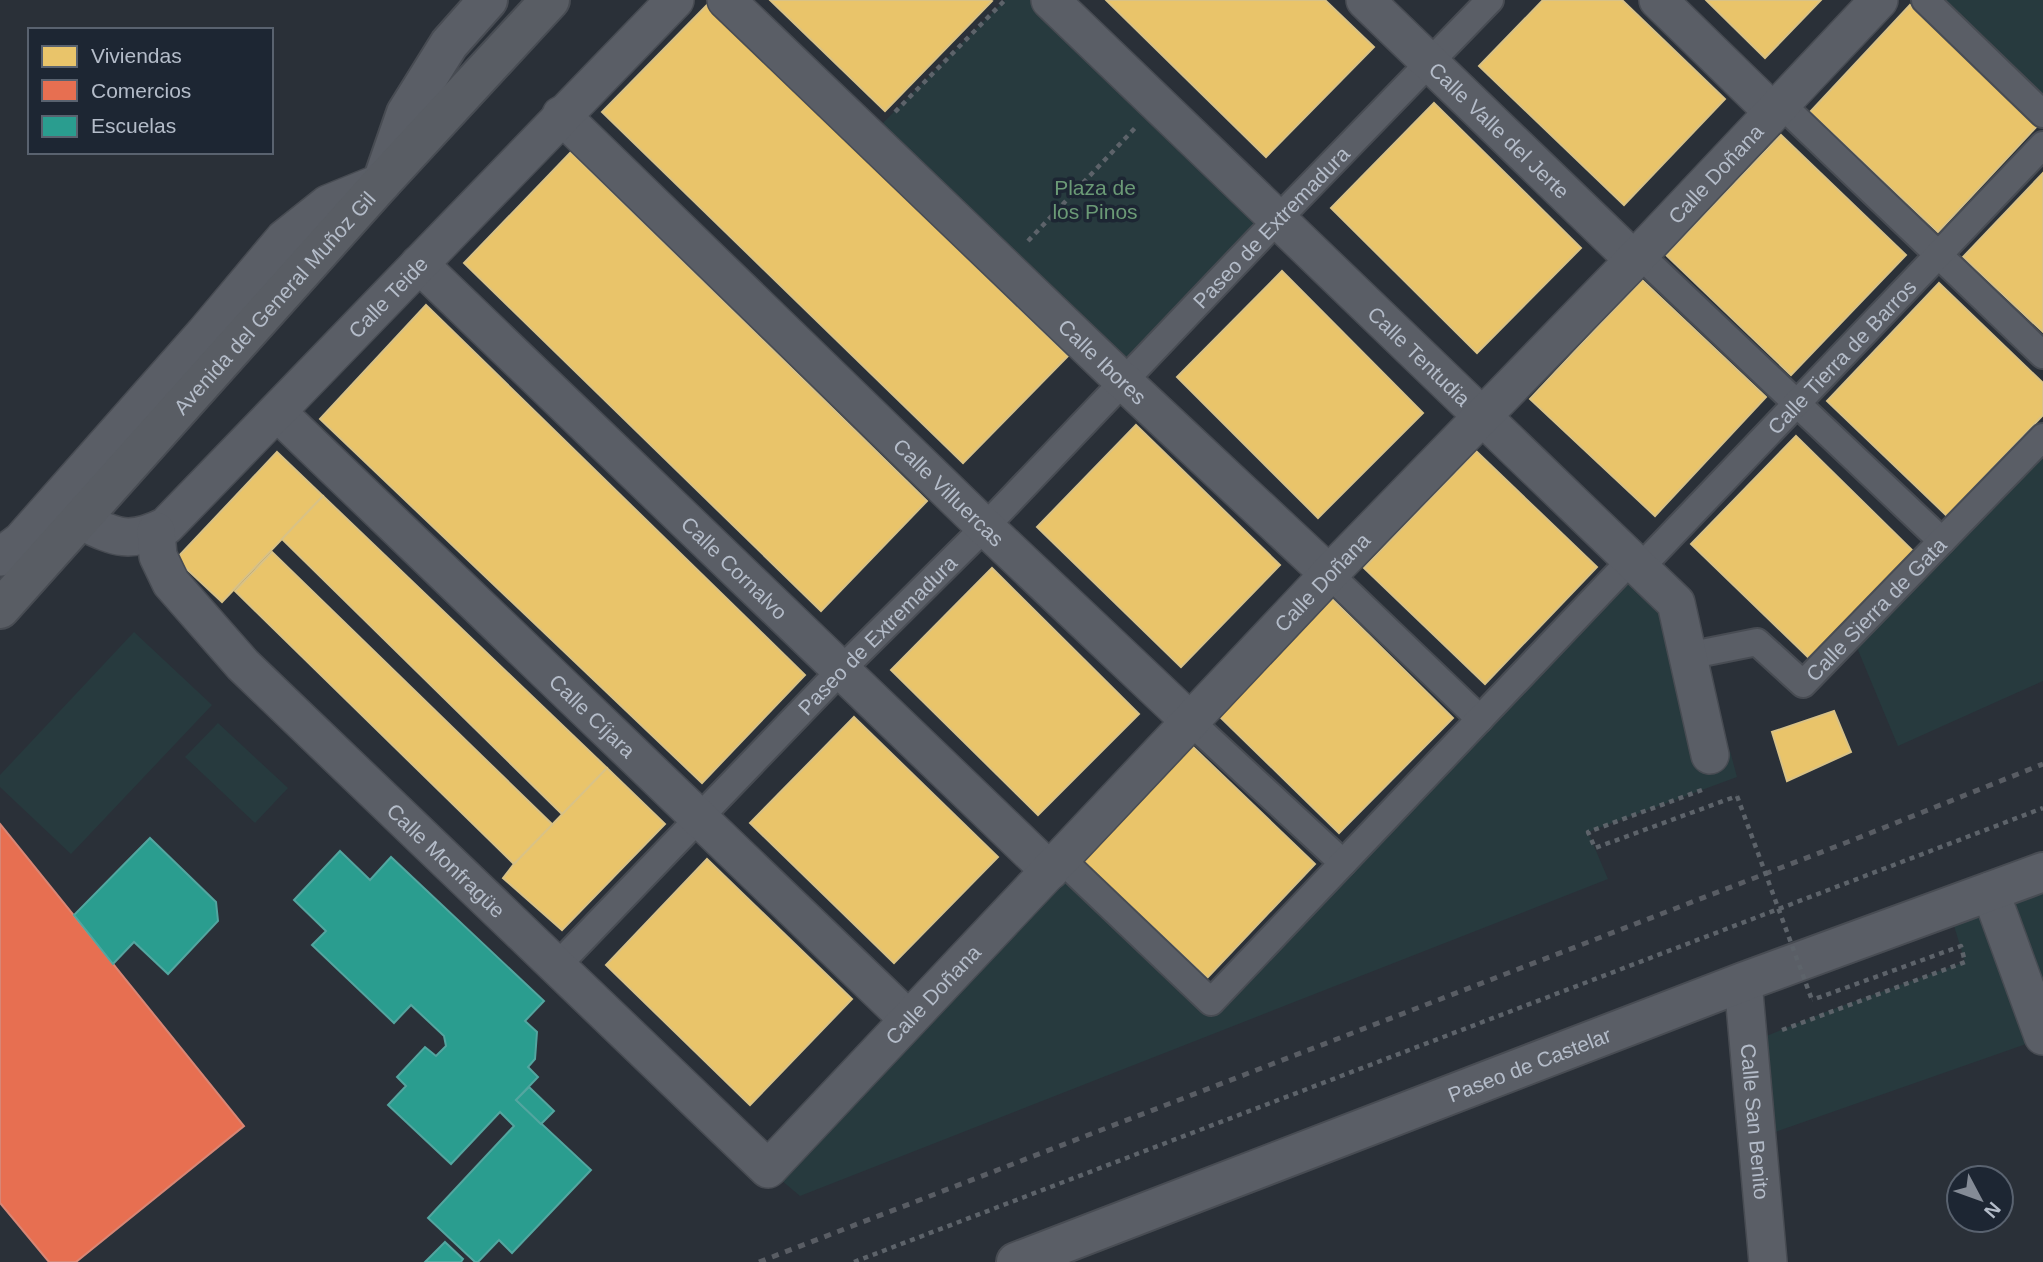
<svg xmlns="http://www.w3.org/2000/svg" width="2043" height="1262" viewBox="0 0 2043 1262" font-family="Helvetica,sans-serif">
  <rect width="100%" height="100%" fill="#2a3038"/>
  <g fill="#273a3e">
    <path d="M1005,0H1050L1277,220L1123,381L869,137Z"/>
    <path d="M1933,0H2043V113Z"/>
    <path d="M2043,437V681L1898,746L1858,650L1850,636Z"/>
    <path d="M1631,560L1676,603L1711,755L1730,751L1737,777L1588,832L1608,879L800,1196L768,1169L1061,859L1211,1002Z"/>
    <path d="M134,632L212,705L71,854L0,787V775Z"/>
    <path d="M218,723L288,788L255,823L185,757Z"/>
    <path d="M2043,872V1038L1758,1138L1749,1043L1831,1010L1965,962L1948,906Z"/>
  </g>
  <g fill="#e9c46a" stroke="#d9c286" stroke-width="2">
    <path d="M770,0H990L992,1L885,111Z"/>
    <path d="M1106,0H1325L1374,47L1266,157Z"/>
    <path d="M1543,0H1622L1725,99L1624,205L1479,66Z"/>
    <path d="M1706,0H1821L1765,58Z"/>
    <path d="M707,5L1068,356L963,463L602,112Z"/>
    <path d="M1910,5L2038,125L1938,232L1810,112Z"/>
    <path d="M1434,103L1581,248L1477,353L1331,208Z"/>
    <path d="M1781,135L1906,255L1791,375L1666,255Z"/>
    <path d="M571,152L927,501L821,611L464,263Z"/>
    <path d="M2043,173V332L1963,257Z"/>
    <path d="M1282,271L1423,413L1318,518L1177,377Z"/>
    <path d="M1642,280L1766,397L1655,516L1530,399Z"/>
    <path d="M1939,283L2043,383V415L1947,516L1827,401Z"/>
    <path d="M426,305L805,675L702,783L320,419Z"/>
    <path d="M1136,425L1280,565L1181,667L1037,527Z"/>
    <path d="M1796,436L1914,552L1810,659L1691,544Z"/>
    <path d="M1476,451L1597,567L1485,684L1364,568Z"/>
    <path d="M277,452L323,496L222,602L176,559Z"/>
    <path d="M323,496L607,768L563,815L282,539Z"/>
    <path d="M272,552L553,825L514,864L235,591Z"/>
    <path d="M992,568L1139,714L1038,815L891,670Z"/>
    <path d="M1332,599L1453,718L1339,833L1218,715Z"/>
    <path d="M1834,711L1851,752L1787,781L1772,732Z"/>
    <path d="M854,717L998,857L894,963L750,823Z"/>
    <path d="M1191,745L1315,864L1207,978L1082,860Z"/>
    <path d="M607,768L665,824L562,930L503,878L514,864Z"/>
    <path d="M707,859L852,999L750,1105L606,965Z"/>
  </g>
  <path fill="#e76f51" stroke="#d88675" stroke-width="2" d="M0,824L244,1126L76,1262H49L0,1203Z"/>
  <g fill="#2a9d8f" stroke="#53a6a0" stroke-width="2">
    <path d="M150,838L216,902L218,921L168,974L134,942L113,964L74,915Z"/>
    <path d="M340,851L370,880L391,857L544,1001L525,1021L537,1032L535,1059L528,1067L538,1077L516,1100L591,1170L512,1253L499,1240L478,1262H475L428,1218L514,1126L500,1112L451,1164L388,1105L406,1086L397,1077L425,1047L436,1056L446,1046L444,1036L411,1005L394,1023L312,945L326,931L294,900Z"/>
    <path d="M529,1087L554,1111L541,1124L516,1100Z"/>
    <path d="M445,1242L463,1259L461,1262H425Z"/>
  </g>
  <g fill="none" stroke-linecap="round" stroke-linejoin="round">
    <g stroke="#484c53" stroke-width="30">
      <g id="pedestrian">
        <path d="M1925,0L2043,114"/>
        <path d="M1781,104L2043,355"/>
        <path d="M1639,254L1942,541"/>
        <path id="s1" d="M1640,568L2043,145"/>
        <path d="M1329,574L1480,719"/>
        <path id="s2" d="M1687,656L1757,642L1803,684L2043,437"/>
        <path d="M1191,722L1343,863"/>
        <path d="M1061,859L1211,1002L1631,560"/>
        <path id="s3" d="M556,967L841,670L985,527L1277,220L1490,0"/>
      </g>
    </g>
    <g stroke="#484c53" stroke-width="40">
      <g id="minor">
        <path id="s4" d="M726,0L1123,381L1329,574"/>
        <path id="s5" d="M1050,0L1676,603L1710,755"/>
        <path id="s6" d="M1365,0L1634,260"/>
        <path d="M1658,0L1773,112"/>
        <path id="s7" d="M561,115L985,527L1191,722"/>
        <path id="s8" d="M419,264L1050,871"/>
        <path id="s9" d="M277,412L908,1019"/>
        <path id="s10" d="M79,520C115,537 128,545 166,526L675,0"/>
        <path id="s11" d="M156,531L158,556L171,583L243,665L768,1169L1329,574L1634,260L1879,0"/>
        <path d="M0,557L21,541L205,333L284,239L328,204L382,182"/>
        <path d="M1990,891L2043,1036"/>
        <path id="s12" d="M1743,982L1768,1262"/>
      </g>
    </g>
    <g stroke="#484c53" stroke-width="42">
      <g id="tertiary">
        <path d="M382,182L406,113L449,44L488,0"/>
        <path id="s13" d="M1016,1262L1743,982L2043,872"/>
      </g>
    </g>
    <g stroke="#484c53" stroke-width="42">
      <g id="secondary">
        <path id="s14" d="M0,609L382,182L550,0"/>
      </g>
    </g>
    <g stroke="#5d636a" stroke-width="4.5" stroke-dasharray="5 5" stroke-linecap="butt">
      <path d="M895,112L1005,0"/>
      <path d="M1028,241L1135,128"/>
      <path d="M1702,790L1588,832L1595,848L1737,796"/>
      <path d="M1782,1030L1965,962L1961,946L1812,1000"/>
      <path d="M854,1262L2043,808"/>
    </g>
    <use href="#pedestrian" stroke="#5a5e66" stroke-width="26"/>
    <use href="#minor" stroke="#5a5e66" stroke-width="37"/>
    <use href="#tertiary" stroke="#5a5e66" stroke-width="38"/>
    <use href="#secondary" stroke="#595d64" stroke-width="38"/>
    <path stroke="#595d64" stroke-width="5" stroke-dasharray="7 7" stroke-linecap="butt" d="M759,1262L1858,838L2043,764"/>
    <path stroke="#5d636a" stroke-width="4.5" stroke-dasharray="5 5" stroke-linecap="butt" d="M1737,796L1812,1000"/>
  </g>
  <g text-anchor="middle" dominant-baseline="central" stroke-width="7" stroke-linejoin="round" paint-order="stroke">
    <g font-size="21" fill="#b4bcc9" stroke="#1d2633">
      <text stroke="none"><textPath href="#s6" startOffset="187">Calle Valle del Jerte</textPath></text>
      <text stroke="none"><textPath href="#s11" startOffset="2266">Calle Doñana</textPath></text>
      <text stroke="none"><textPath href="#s3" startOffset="1029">Paseo de Extremadura</textPath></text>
      <text stroke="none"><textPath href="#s10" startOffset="411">Calle Teide</textPath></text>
      <text stroke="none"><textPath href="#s14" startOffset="411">Avenida del General Muñoz Gil</textPath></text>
      <text stroke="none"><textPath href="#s5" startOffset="513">Calle Tentudia</textPath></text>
      <text stroke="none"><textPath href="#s1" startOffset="292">Calle Tierra de Barros</textPath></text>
      <text stroke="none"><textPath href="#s4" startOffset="522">Calle Ibores</textPath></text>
      <text stroke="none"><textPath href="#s7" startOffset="541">Calle Villuercas</textPath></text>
      <text stroke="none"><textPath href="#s8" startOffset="438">Calle Cornalvo</textPath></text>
      <text stroke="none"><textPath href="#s11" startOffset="1699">Calle Doñana</textPath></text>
      <text stroke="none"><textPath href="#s2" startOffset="238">Calle Sierra de Gata</textPath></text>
      <text stroke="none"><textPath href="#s3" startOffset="462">Paseo de Extremadura</textPath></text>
      <text stroke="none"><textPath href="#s9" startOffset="438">Calle Cíjara</textPath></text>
      <text stroke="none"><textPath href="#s11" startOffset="446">Calle Monfragüe</textPath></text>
      <text stroke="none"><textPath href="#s11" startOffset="1132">Calle Doñana</textPath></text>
      <text stroke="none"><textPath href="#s13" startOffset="550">Paseo de Castelar</textPath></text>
      <text stroke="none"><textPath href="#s12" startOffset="140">Calle San Benito</textPath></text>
    </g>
    <g font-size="21" fill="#6b9a76" stroke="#1d2633">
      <text x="1095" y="187">Plaza de<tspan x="1095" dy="24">los Pinos</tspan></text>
    </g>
  </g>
  <rect x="28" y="28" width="245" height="126" fill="#1d2633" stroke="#59626f" stroke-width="2"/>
  <rect x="42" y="46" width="35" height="21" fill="#e9c46a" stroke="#59626f" stroke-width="2"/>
  <text x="91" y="63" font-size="21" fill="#b4bcc9">Viviendas</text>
  <rect x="42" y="80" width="35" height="21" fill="#e76f51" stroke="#59626f" stroke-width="2"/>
  <text x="91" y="98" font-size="21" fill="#b4bcc9">Comercios</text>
  <rect x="42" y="116" width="35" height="21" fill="#2a9d8f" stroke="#59626f" stroke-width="2"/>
  <text x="91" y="133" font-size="21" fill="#b4bcc9">Escuelas</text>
  <g transform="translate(1980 1199) rotate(131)"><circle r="33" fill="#1d2633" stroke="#59626f" stroke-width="2"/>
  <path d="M0-5L12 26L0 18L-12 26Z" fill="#848b96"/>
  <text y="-10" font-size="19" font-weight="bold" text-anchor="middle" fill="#b4bcc9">N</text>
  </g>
</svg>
